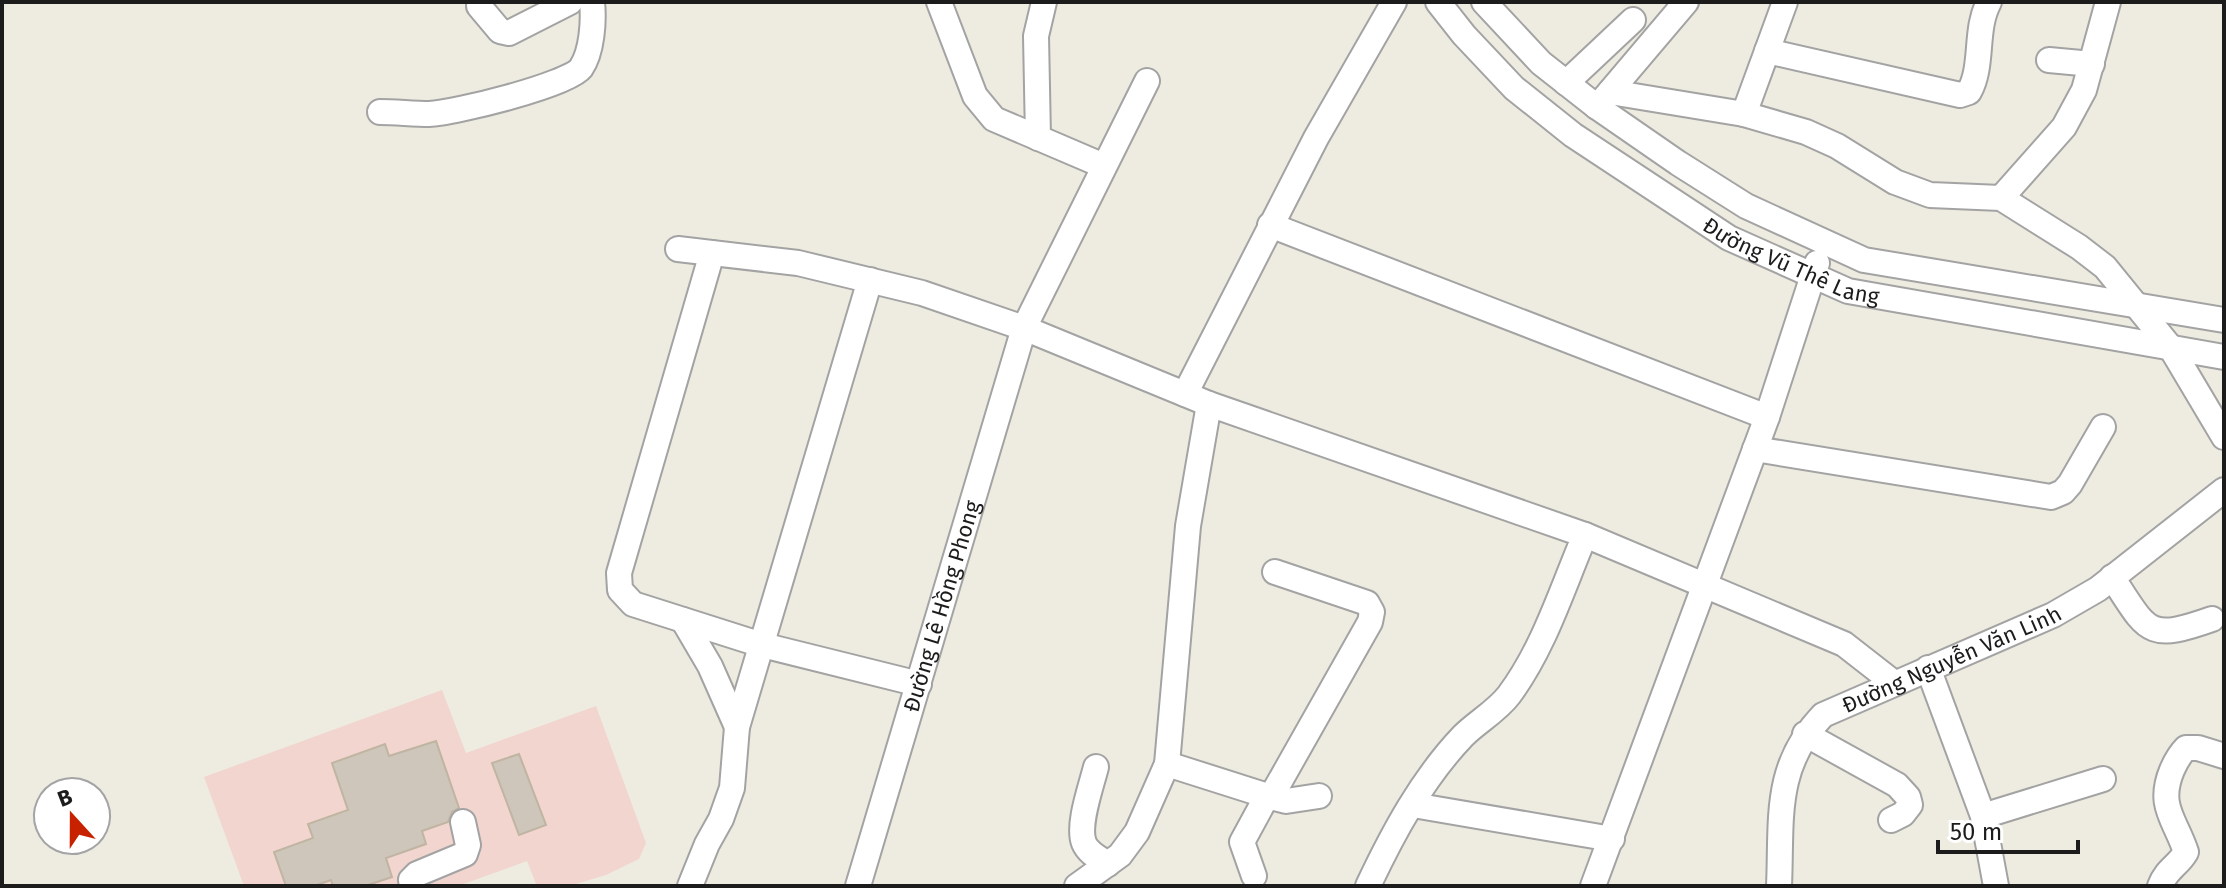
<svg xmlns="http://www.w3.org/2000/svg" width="2226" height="888" viewBox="0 0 2226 888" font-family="'Fira Sans',sans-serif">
  <rect width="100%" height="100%" fill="#eeece0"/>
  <path fill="#f1d5ce" d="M442,690L466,753L596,706L646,843L639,859L606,875L569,886L536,884L527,861L458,886H244L204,777Z"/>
  <g fill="#cec6ba" stroke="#c0b4a2" stroke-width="2">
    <path d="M436,741L459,808L452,812L448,822L422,831L426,844L386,858L392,877L365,886H333L331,880L314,886H286L274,852L313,838L308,824L348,810L332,763L385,744L389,756Z"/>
    <path d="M519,754L546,825L519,835L492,763Z"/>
  </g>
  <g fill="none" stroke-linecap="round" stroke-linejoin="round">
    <g stroke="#a3a3a3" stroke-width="28">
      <g id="minor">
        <path d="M939,2L975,96L994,119L1104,166"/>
        <path id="s1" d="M1438,2L1464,35L1514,88L1573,135L1729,238L1848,291L2224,357"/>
        <path d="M1484,2L1541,63L1597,107L1678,163L1746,206L1864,260L2224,320"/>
        <path d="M1785,2L1744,114L1806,132L1837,146L1895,182L1930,195L2001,198L2079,247L2105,267L2171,348L2224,437"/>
        <path d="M479,6L500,31L509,33L570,2"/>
        <path d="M1767,51L1960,95L1969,92C1984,65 1974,30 1989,2"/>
        <path d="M2049,60L2092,64"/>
        <path d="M1566,83L1633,20"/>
        <path d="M1610,92L1744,114"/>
        <path d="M1597,107L1686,2"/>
        <path d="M380,112C396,112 413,114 429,114C454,113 568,85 581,68C592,52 594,21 592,2"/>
        <path d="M1038,138L1036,36L1044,2"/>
        <path d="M2001,198L2064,127L2084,90L2108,2"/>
        <path d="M1270,225L1767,417"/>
        <path d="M678,249L798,263L922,293L1024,328L1209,404L1585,535C1562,589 1544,648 1509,695C1497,711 1477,722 1463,736C1422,779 1393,833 1368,886"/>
        <path d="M712,253L619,573L620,590L633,604L762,645L919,684"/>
        <path d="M1185,394L1316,138L1394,2"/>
        <path d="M1755,449L2051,497L2063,492L2070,484L2103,427"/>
        <path d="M1585,535L1844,644L1894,683"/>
        <path d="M2112,577C2148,632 2147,642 2212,619"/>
        <path d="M683,620L710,666L737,727"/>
        <path d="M1928,668L1983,816L1996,886"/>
        <path d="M1805,734L1897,785L1908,797L1910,805L1903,814L1891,820"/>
        <path d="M1167,764L1271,797L1370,622L1372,612L1367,603L1275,572"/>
        <path d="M1096,767C1091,787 1077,825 1084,843C1088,853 1099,858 1108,864"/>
        <path d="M1271,797L1286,801L1319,796"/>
        <path d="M1413,805L1612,839"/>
        <path d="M1983,816L2103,779"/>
        <path d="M1254,876L1242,842L1267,796"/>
        <path d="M412,886L411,880L417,874L465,854L468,845L463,822"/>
        <path d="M690,886L707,844L721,819L732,788L737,727L870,280"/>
        <path id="s2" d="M858,886L1024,328L1147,81"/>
        <path d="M1077,886L1120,855L1137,832L1167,764L1188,526L1209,404"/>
        <path d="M1593,886L1767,417L1817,263"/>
        <path id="s3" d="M1779,886C1782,819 1773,767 1823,715L2053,615L2098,589L2224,490"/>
        <path d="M2160,886C2167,868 2178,866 2186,852C2175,819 2157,806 2172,770C2176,761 2179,755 2186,748H2198L2224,756"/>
      </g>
    </g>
    <use href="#minor" stroke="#fff" stroke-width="24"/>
  </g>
  <g text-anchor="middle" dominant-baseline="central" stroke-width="6" stroke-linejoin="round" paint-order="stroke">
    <g font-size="22" fill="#1c1c1c" stroke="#fff">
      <text stroke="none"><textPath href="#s1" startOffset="444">Đường Vũ Thê Lang</textPath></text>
      <text stroke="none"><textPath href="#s2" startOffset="292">Đường Lê Hồng Phong</textPath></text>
      <text stroke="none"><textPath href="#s3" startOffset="322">Đường Nguyễn Văn Linh</textPath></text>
    </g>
  </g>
  <rect width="2226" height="888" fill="none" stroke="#1c1c1c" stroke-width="8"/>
  <g transform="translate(72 816) rotate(339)"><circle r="38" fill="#ffffff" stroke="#a4a4a4" stroke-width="2"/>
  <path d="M0-6L14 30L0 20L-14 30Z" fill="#c72100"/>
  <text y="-12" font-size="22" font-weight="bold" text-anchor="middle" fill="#1c1c1c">B</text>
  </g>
  <path d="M1938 840v12h140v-12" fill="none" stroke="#1c1c1c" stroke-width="4"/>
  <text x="1950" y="840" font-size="24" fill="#1c1c1c" stroke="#ffffff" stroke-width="6" paint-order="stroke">50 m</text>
</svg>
